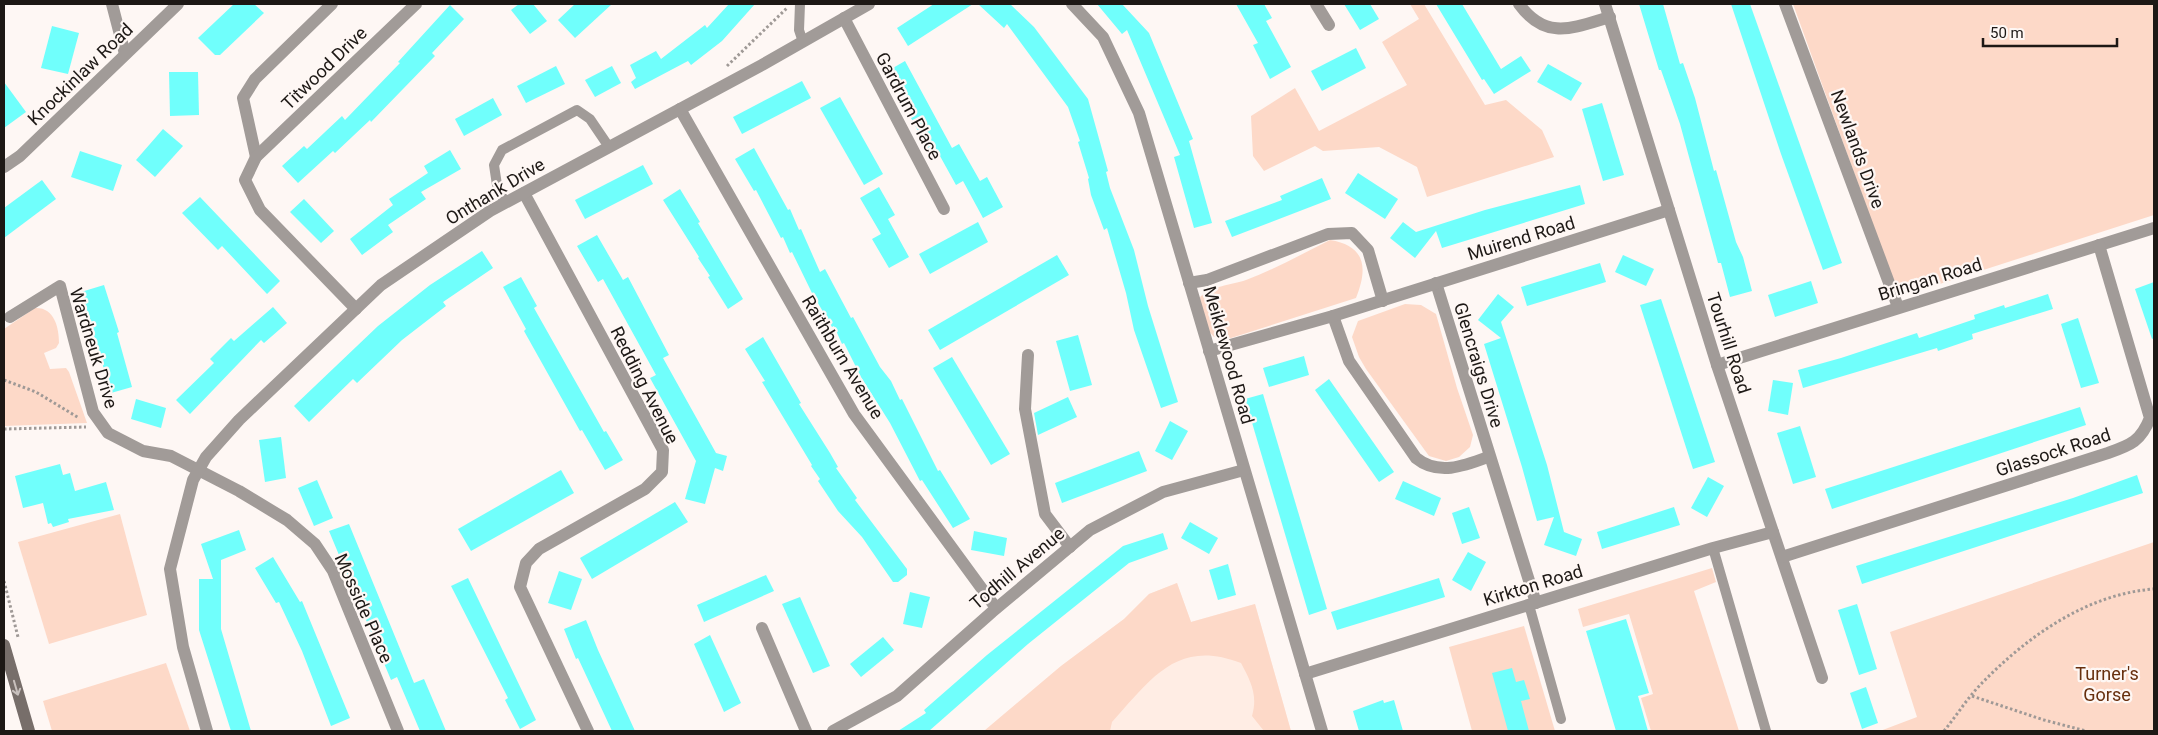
<svg xmlns="http://www.w3.org/2000/svg" width="2158" height="735" viewBox="0 0 2158 735" font-family="Roboto,sans-serif">
  <rect width="100%" height="100%" fill="#fef7f4"/>
  <path fill="#ffede4" d="M1177,583L1191,622L1255,604L1291,731H984L1061,666L1124,619L1149,594Z"/>
  <g fill="#fdd9c8">
    <path d="M1410,4H1424L1485,105L1506,100L1542,130L1554,157L1427,197L1417,167L1379,147L1323,151L1315,146L1264,171L1253,156L1251,116L1295,88L1319,131L1407,85L1382,42L1419,19Z"/>
    <path d="M1793,4H2154V215L1946,282C1922,289 1912,297 1892,278Z"/>
    <path d="M1330,240C1366,246 1368,268 1356,298L1231,338L1214,337L1206,328L1199,298C1210,286 1231,285 1246,280C1275,269 1302,254 1330,240Z"/>
    <path d="M1405,304L1421,305L1436,314L1457,388L1473,435L1470,447L1459,457L1446,461L1429,456L1366,369L1359,357L1352,337L1358,321Z"/>
    <path d="M35,308C54,307 59,327 59,343L56,348L44,353L50,369L66,368L69,372L87,423L4,426V329Z"/>
    <path d="M120,514L147,615L49,644L18,542Z"/>
    <path d="M2154,542V731H1880L1917,717L1890,632Z"/>
    <path d="M1712,568L1716,582L1694,591L1739,731H1651L1641,698L1653,694L1629,614L1583,627L1578,609Z"/>
    <path d="M1177,583L1191,622L1255,604L1291,731H1264L1252,716C1258,695 1251,682 1241,663C1177,638 1151,679 1112,722L1110,731H984L1061,666L1124,619L1149,594Z"/>
    <path d="M1524,626L1555,731H1472L1449,647Z"/>
    <path d="M166,663L190,731H52L43,701Z"/>
  </g>
  <g fill="#70fffc">
    <path d="M234,4H254L264,13L220,55H215L198,38Z"/>
    <path d="M519,4H533L547,21L530,34L511,10Z"/>
    <path d="M575,4H612L575,38L558,20Z"/>
    <path d="M729,4H755L722,41L691,65L688,61L635,89L631,82L636,78L630,65L656,51L661,59L705,25L707,28Z"/>
    <path d="M934,4H973L908,46L897,28Z"/>
    <path d="M978,4H1010L1034,27L1088,99L1108,171L1106,172L1110,188L1134,250L1148,306L1178,402L1161,408L1134,330L1126,293L1107,228L1104,230L1091,195L1088,179L1089,178L1078,142L1080,141L1068,107L1007,24L1004,28Z"/>
    <path d="M1097,4H1122L1149,33L1193,139L1189,141L1212,223L1194,228L1174,157L1180,155L1127,30L1122,34Z"/>
    <path d="M1236,4H1264L1272,18L1266,21L1291,67L1270,79L1253,45L1258,43Z"/>
    <path d="M1344,4H1370L1379,19L1360,30Z"/>
    <path d="M1436,4H1462L1501,69L1521,56L1531,71L1494,94L1484,79L1482,80Z"/>
    <path d="M1639,4H1663L1680,64L1683,63L1695,98L1714,171L1716,170L1736,242L1743,257L1752,291L1730,297L1721,263H1718L1680,124L1661,70H1659Z"/>
    <path d="M1731,4H1750L1842,263L1823,270L1781,154Z"/>
    <path d="M450,5L464,19L432,53L435,56L371,122L370,120L335,153L333,151L298,183L282,166L304,146L307,149L342,116L345,120L400,63L398,62Z"/>
    <path d="M52,26L79,33L68,74L41,68Z"/>
    <path d="M1356,48L1366,68L1322,91L1311,71Z"/>
    <path d="M905,61L952,148L959,144L980,181L987,177L1003,207L983,218L963,181L956,185L935,147L929,151L886,72Z"/>
    <path d="M1548,64L1582,83L1571,101L1537,82Z"/>
    <path d="M556,66L565,84L526,103L517,86Z"/>
    <path d="M612,66L621,83L595,97L585,80Z"/>
    <path d="M169,72H198L199,115L170,116Z"/>
    <path d="M802,81L811,98L742,134L733,117Z"/>
    <path d="M4,82L26,112L4,128Z"/>
    <path d="M840,97L883,174L864,185L820,108Z"/>
    <path d="M493,98L502,115L464,136L455,119Z"/>
    <path d="M1602,103L1624,175L1603,181L1582,109Z"/>
    <path d="M163,129L183,146L155,177L136,160Z"/>
    <path d="M754,148L788,210L790,209L799,230L801,229L820,272L825,269L851,318L853,317L880,367L891,381L900,400L902,399L938,471L940,470L970,519L953,528L922,480L920,481L890,423L861,377L844,343L842,344L834,326L832,327L812,293L792,252L790,253L783,237L781,238L756,190L754,191L735,159Z"/>
    <path d="M450,150L461,169L421,192L426,199L388,225L393,232L362,255L350,239L393,205L389,199L428,173L424,166Z"/>
    <path d="M80,151L122,165L113,191L71,177Z"/>
    <path d="M643,165L653,184L585,219L575,200Z"/>
    <path d="M1358,173L1398,199L1385,219L1345,193Z"/>
    <path d="M1322,178L1331,199L1232,237L1225,221L1282,200L1280,196Z"/>
    <path d="M42,180L56,199L4,238V208Z"/>
    <path d="M1580,185L1585,204L1442,248L1436,231L1415,258L1390,238L1403,222L1416,232L1485,210Z"/>
    <path d="M879,187L895,215L888,219L909,257L889,268L872,239L881,234L860,198Z"/>
    <path d="M680,189L700,222L698,223L743,299L728,309L708,277L710,276L698,258L699,257L663,200Z"/>
    <path d="M200,197L280,281L267,294L222,246L218,250L182,213Z"/>
    <path d="M304,199L334,231L321,243L290,212Z"/>
    <path d="M978,222L988,242L930,274L919,254Z"/>
    <path d="M597,235L623,280L628,277L669,355L663,358L716,453L727,456L723,471L715,468L705,504L685,499L696,461L650,378L656,375L603,279L598,282L577,246Z"/>
    <path d="M482,251L493,268L443,302L446,306L402,340L357,383L353,379L309,422L294,406L378,326L430,285Z"/>
    <path d="M1057,255L1069,275L940,350L928,330Z"/>
    <path d="M1623,255L1654,269L1646,286L1615,272Z"/>
    <path d="M1600,263L1606,282L1527,306L1521,287Z"/>
    <path d="M521,277L537,306L534,308L604,432L606,431L623,460L605,470L582,430L580,431L524,331L526,329L503,287Z"/>
    <path d="M1811,281L1818,303L1775,317L1768,295Z"/>
    <path d="M2154,282V338L2152,339L2135,289Z"/>
    <path d="M104,285L119,332L117,333L132,387L111,393L81,292Z"/>
    <path d="M1498,294L1514,307L1501,322L1547,465L1564,532L1582,539L1576,556L1544,545L1554,517L1537,521L1522,467L1484,344L1501,338L1478,320Z"/>
    <path d="M2048,294L2053,309L1972,334L1973,339L1938,351L1937,348L1803,388L1798,370L1841,358L1917,333L1919,338L1975,319L1974,315L2004,305L2005,308Z"/>
    <path d="M1661,299L1715,462L1693,469L1640,305Z"/>
    <path d="M273,307L287,323L264,343L261,340L190,414L176,400L214,363L210,359L231,338L234,341Z"/>
    <path d="M2078,318L2099,383L2081,388L2061,324Z"/>
    <path d="M1078,335L1092,385L1070,391L1056,341Z"/>
    <path d="M763,337L801,403L799,404L830,453L838,467L836,468L857,498L855,500L907,569V575L898,582H893L862,537L838,511L818,481L820,479L811,466L812,465L762,382L765,381L745,349Z"/>
    <path d="M1304,356L1309,375L1269,387L1263,368Z"/>
    <path d="M952,357L1010,454L991,465L933,368Z"/>
    <path d="M1329,379L1394,472L1379,482L1315,390Z"/>
    <path d="M1773,380L1793,383L1788,415L1768,411Z"/>
    <path d="M1263,394L1327,609L1309,615L1245,399Z"/>
    <path d="M1068,397L1077,417L1038,435L1034,413Z"/>
    <path d="M136,399L166,408L161,428L131,419Z"/>
    <path d="M2080,407L2086,425L1832,509L1825,489Z"/>
    <path d="M1170,421L1188,431L1172,460L1155,451Z"/>
    <path d="M1800,426L1816,477L1793,484L1777,433Z"/>
    <path d="M281,437L286,478L265,482L259,440Z"/>
    <path d="M1139,451L1147,471L1062,503L1055,483Z"/>
    <path d="M60,464L63,475L70,473L75,491L106,482L114,510L68,519L69,522L53,527L51,523L48,524L43,503L23,508L15,476Z"/>
    <path d="M561,470L574,493L471,551L458,529Z"/>
    <path d="M2137,475L2143,493L1862,584L1856,566L2073,498Z"/>
    <path d="M1708,477L1724,486L1707,517L1691,508Z"/>
    <path d="M317,480L333,518L314,526L298,488Z"/>
    <path d="M1403,481L1441,498L1434,516L1395,499Z"/>
    <path d="M675,502L688,522L592,579L580,558Z"/>
    <path d="M1469,507L1480,538L1462,544L1452,513Z"/>
    <path d="M1674,507L1680,525L1602,549L1597,532Z"/>
    <path d="M1190,522L1218,538L1209,554L1181,538Z"/>
    <path d="M349,524L414,683L424,679L446,731H420L397,677L391,680L329,531Z"/>
    <path d="M239,530L246,550L221,560V629L251,731H231L199,630V579H213L201,544Z"/>
    <path d="M974,531L1007,538L1004,556L971,550Z"/>
    <path d="M1163,533L1168,549L1129,563L1028,644L929,731H898L926,713L924,710L987,655L1123,546Z"/>
    <path d="M1468,552L1486,562L1471,591L1452,580Z"/>
    <path d="M273,557L300,602L302,601L350,718L331,726L302,651L279,602L276,603L255,568Z"/>
    <path d="M1228,564L1236,595L1218,600L1209,570Z"/>
    <path d="M559,571L582,579L571,610L548,603Z"/>
    <path d="M766,575L774,591L704,622L697,605Z"/>
    <path d="M468,578L536,720L520,729L505,700L508,698L451,586Z"/>
    <path d="M1439,578L1445,597L1337,630L1331,612Z"/>
    <path d="M910,592L930,597L922,628L903,624Z"/>
    <path d="M800,597L830,666L813,673L782,604Z"/>
    <path d="M1857,604L1877,669L1859,675L1838,610Z"/>
    <path d="M1626,619L1649,693L1638,696L1648,731H1616L1586,631Z"/>
    <path d="M586,620L598,650L635,731H612L578,658L576,659L564,629Z"/>
    <path d="M710,635L741,703L724,712L694,644Z"/>
    <path d="M883,637L894,650L861,677L850,664Z"/>
    <path d="M1512,668L1516,682L1524,680L1530,699L1521,701L1529,731H1508L1492,673Z"/>
    <path d="M1866,687L1878,723L1862,729L1850,693Z"/>
    <path d="M1383,700L1384,703L1394,700L1403,731H1359L1353,711Z"/>
  </g>
  <g fill="none" stroke-linecap="round" stroke-linejoin="round">
    <g stroke="#9f9996" stroke-width="3" stroke-dasharray="2.5 2.5" stroke-linecap="butt">
      <path d="M727,66L787,8"/>
      <path d="M4,380L36,392L79,418"/>
      <path d="M4,429L86,427"/>
      <path d="M4,581L18,637"/>
      <path d="M1972,696L2044,720L2086,731"/>
      <path d="M1944,731C1957,715 1968,697 1982,683C2028,636 2087,594 2154,589"/>
    </g>
    <g stroke="#a19b98" stroke-width="10">
      <path d="M800,4L799,30L803,42"/>
      <path d="M505,203L497,185L494,165L502,150L577,110L590,119L609,147"/>
      <path d="M1713,548L1766,731"/>
      <path d="M1529,605L1561,719"/>
    </g>
    <g stroke="#a19b98" stroke-width="12">
      <path d="M112,4L125,54"/>
      <path d="M1072,4L1103,37L1139,113L1322,731"/>
      <path d="M1316,4L1329,25"/>
      <path d="M1519,4C1546,41 1573,28 1610,17"/>
      <path d="M1605,4L1717,365L1822,678"/>
      <path d="M1785,4L1898,307"/>
      <path d="M844,18L944,209"/>
      <path d="M680,109L854,414L996,608"/>
      <path d="M256,157L243,98L255,79L332,4"/>
      <path d="M4,167L20,156L178,4"/>
      <path d="M524,193L663,450L662,472L645,489L539,549L526,563L520,587L588,731"/>
      <path d="M1189,283L1207,280L1328,234L1352,233L1368,250L1383,301"/>
      <path d="M1436,283L1536,603"/>
      <path d="M356,309L260,210L245,180L256,157L416,4"/>
      <path d="M1333,316L1349,361L1416,458C1438,476 1464,466 1488,457"/>
      <path d="M10,317L60,286L93,412L108,433L143,451L171,456L239,491L287,520L315,544L333,571L398,731"/>
      <path d="M1209,351L1333,316L1669,210"/>
      <path d="M1028,355L1025,409L1045,514L1070,547"/>
      <path d="M1717,365L2154,228"/>
      <path d="M1782,557L2108,453C2131,445 2141,441 2150,418L2099,245"/>
      <path d="M762,628L806,731"/>
      <path d="M1305,674L1713,548L1773,532"/>
      <path d="M207,731L183,647L170,569L193,480L206,457L239,420L381,285L490,211L762,65L869,4"/>
      <path d="M833,731L897,696L992,612L1090,530L1163,492L1244,470"/>
    </g>
    <path stroke="#776e6a" stroke-width="12" d="M4,645L29,731"/>
  </g>
  <defs><path id="oneway-shaft" d="M-6 0H5M1.5-3L5.5 0L1.5 3" fill="none" stroke-width="1.6" stroke-linecap="round" stroke-linejoin="round" transform="scale(1.25)"/></defs>
  <use stroke="#c8c0bd" href="#oneway-shaft" transform="translate(16 688) rotate(74)"/>
  <g text-anchor="middle" dominant-baseline="central" stroke-width="4.5" stroke-linejoin="round" paint-order="stroke">
    <g font-size="18" fill="#1d1815" stroke="#fef7f4">
      <text transform="translate(324 68) rotate(-44)">Titwood Drive</text>
      <text transform="translate(80 74) rotate(-44)">Knockinlaw Road</text>
      <text transform="translate(909 106) rotate(62)">Gardrum Place</text>
      <text transform="translate(1858 149) rotate(70)">Newlands Drive</text>
      <text transform="translate(495 191) rotate(-31)">Onthank Drive</text>
      <text transform="translate(1521 238) rotate(-17)">Muirend Road</text>
      <text transform="translate(1930 279) rotate(-17)">Bringan Road</text>
      <text transform="translate(1729 343) rotate(72)">Tourhill Road</text>
      <text transform="translate(94 348) rotate(73)">Wardneuk Drive</text>
      <text transform="translate(1229 355) rotate(74)">Meiklewood Road</text>
      <text transform="translate(843 357) rotate(59)">Raithburn Avenue</text>
      <text transform="translate(1479 365) rotate(73)">Glencraigs Drive</text>
      <text transform="translate(645 385) rotate(63)">Redding Avenue</text>
      <text transform="translate(2053 452) rotate(-18)">Glassock Road</text>
      <text transform="translate(1017 568) rotate(-40)">Todhill Avenue</text>
      <text transform="translate(1533 585) rotate(-17)">Kirkton Road</text>
      <text transform="translate(364 608) rotate(66)">Mosside Place</text>
    </g>
    <g font-size="18" fill="#672f0d" stroke="#fef7f4">
      <text x="2107" y="673">Turner's<tspan x="2107" dy="21">Gorse</tspan></text>
    </g>
  </g>
  <rect width="2158" height="735" fill="none" stroke="#1d1815" stroke-width="10"/>
  <path d="M1983 38v8h134v-8" fill="none" stroke="#1d1815" stroke-width="2.5"/>
  <text x="1990" y="38" font-size="15" fill="#1d1815" stroke="#fef7f4" stroke-width="4" paint-order="stroke">50 m</text>
</svg>
